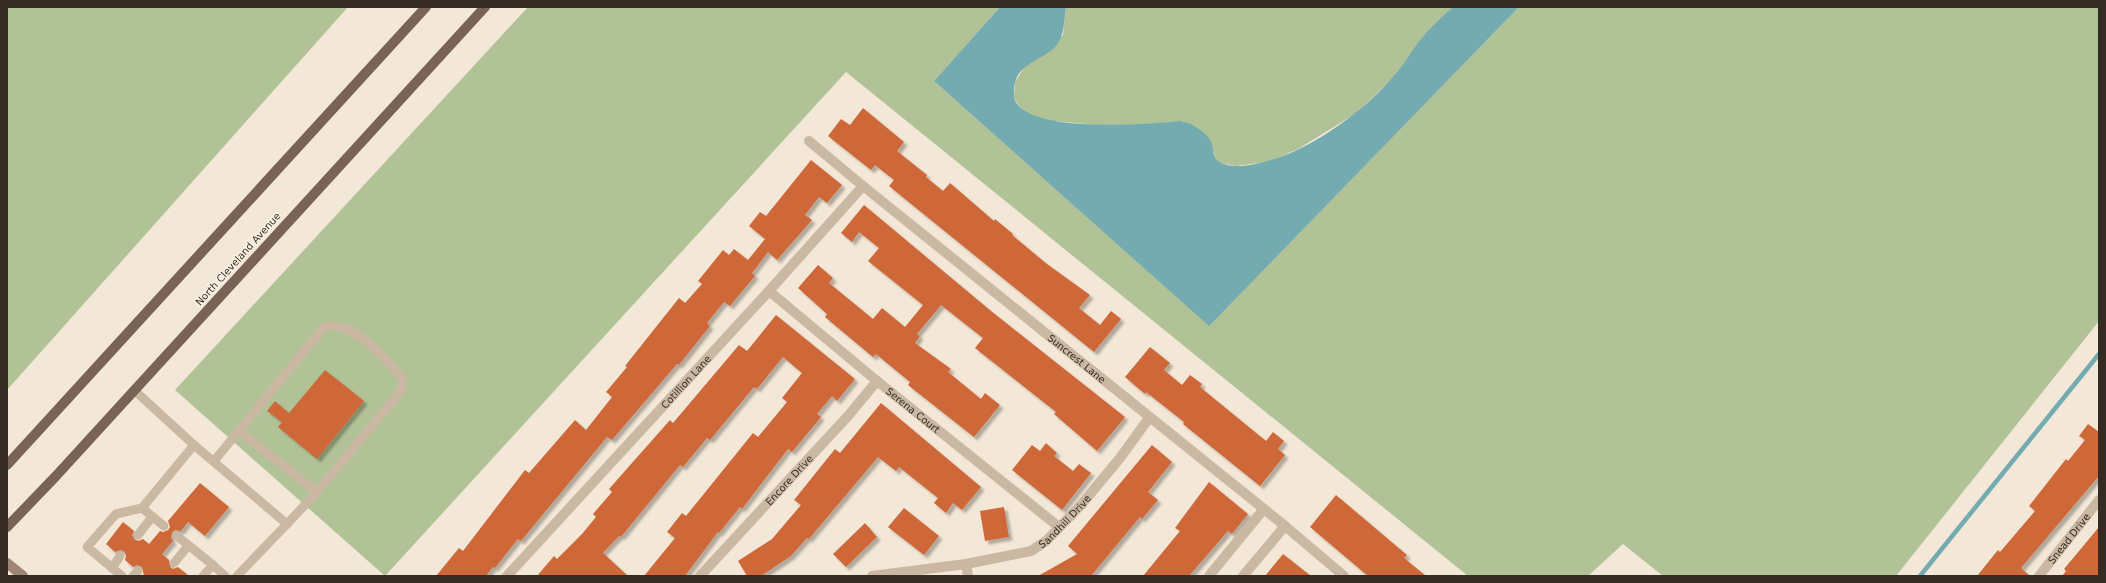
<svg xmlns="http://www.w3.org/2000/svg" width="2106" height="583" viewBox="0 0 2106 583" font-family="'DejaVu Sans',sans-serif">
  <defs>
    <filter id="shadow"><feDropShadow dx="3.5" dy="3.5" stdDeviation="1" flood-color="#0004"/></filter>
  </defs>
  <rect width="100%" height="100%" fill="#f3e7d7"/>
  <g fill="#b1c296">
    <path d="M7,7H348L7,390Z"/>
    <path d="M528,7H1000L934,81L1209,325L1519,7H2099V321L1896,576H1663L1623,544L1588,576H1468L846,72L385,576L175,390Z"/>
    <path d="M1066,7H1453L1427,33L1392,79L1355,114L1298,149L1268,162L1235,166L1221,163L1215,159L1214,153L1184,121L1116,127L1044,120L1027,113L1020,107L1014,98L1015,82L1025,66L1063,35Z"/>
  </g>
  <path fill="#74abb1" d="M1000,7H1066C1064,20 1065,36 1055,47C1041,61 1015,64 1014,89C1014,91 1014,96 1014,98C1026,135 1149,124 1180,121C1189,121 1208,133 1211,142C1214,148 1212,155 1217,160C1233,175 1281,158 1297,150C1331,134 1368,106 1392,78C1405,64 1414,46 1427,32C1435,23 1444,15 1453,7H1519L1209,326L934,81Z"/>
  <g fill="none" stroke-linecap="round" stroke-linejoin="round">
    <path stroke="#74abb1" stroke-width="4.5" d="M1920,576L2099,354"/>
  </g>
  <g fill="#ce6739" filter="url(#shadow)">
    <path d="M863,108L904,142L897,151L927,175L926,177L943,191L950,183L994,221L995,219L1013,234L1012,235L1047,264L1090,295L1079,308L1100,325L1111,311L1121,319L1094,352L889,186L894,180L875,165L871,170L828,136L841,119L850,125Z"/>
    <path d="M811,160L842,185L827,203L819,197L805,215L812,220L777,260L768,252L752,273L755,276L730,306L724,302L707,323L710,326L679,365L677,364L612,440L607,437L521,541L518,539L495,568L493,567L486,576H436L459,548L463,551L525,470L529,473L575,420L586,430L612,397L606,392L627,367L625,366L679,298L685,303L702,284L698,281L723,250L729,255L734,249L748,260L765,239L749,226L760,212L766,216Z"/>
    <path d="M864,205L991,311L1125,417L1097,451L1054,414L1056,412L975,348L983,338L941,305L917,334L920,336L915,343L951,369L948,372L981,399L985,393L1000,405L974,437L908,385L910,382L876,354L873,357L825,317L827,314L798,288L818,265L833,278L829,283L873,319L882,308L905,327L923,305L868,261L879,248L859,232L852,242L841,233Z"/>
    <path d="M776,315L855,379L837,401L832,396L817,414L821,417L792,452L788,449L742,509L740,507L719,533L718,532L685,576H644L675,538L667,532L682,513L686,516L753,433L758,437L787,402L782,398L802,373L783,357L757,389L754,387L710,440L707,438L683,467L680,465L621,537L619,536L603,553L628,576H537L554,556L557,559L582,534L596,517L593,514L612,492L609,489L670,420L673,423L739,345L747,351Z"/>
    <path d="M1150,347L1170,363L1164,370L1182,385L1190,375L1202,384L1200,387L1266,441L1273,432L1284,441L1278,449L1285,455L1260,486L1183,424L1184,422L1146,392L1145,394L1125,377Z"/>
    <path d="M325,370L364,401L317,459L278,427L282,422L267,411L275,401L289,413Z"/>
    <path d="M881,403L981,487L962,510L953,503L946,513L934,503L938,498L899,467L896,471L878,457L809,539L807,538L791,556L761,576H747L738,561L772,539L801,505L794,500L835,449L840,453Z"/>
    <path d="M2088,424L2099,432V476L2021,568L2030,576H1977L1998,550L2000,552L2035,511L2029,506L2066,459L2068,461L2085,440L2079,436Z"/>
    <path d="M1046,443L1057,453L1054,456L1073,471L1079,464L1091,473L1062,510L1012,470L1032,445L1040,451Z"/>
    <path d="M1152,445L1172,462L1148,492L1158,500L1142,519L1140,517L1091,576H1038L1077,554L1068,546Z"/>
    <path d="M1209,482L1248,514L1232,534L1228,531L1189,576H1143L1180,531L1175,528Z"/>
    <path d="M200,483L229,507L205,536L188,522L181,531L175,530L172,533L171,538L173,541L162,554L169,560L170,567L173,569L178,567L189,576H144L142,567L137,565L133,567L125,560L126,556L124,551L120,550L115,552L106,544L123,522L134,531L132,535L134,539L138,541L143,539L149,544L160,531L163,532L168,530L170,527L168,521Z"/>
    <path d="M1336,495L1407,555L1404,558L1426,576H1368L1310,527Z"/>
    <path d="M1004,507L1009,537L985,541L980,511Z"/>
    <path d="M904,508L939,536L924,555L888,527Z"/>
    <path d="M865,523L877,537L846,567L833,554Z"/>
    <path d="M2099,527V576H2062L2066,571L2064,569Z"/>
    <path d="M1283,554L1311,576H1265Z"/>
  </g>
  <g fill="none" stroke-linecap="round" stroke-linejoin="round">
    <g stroke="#cbb8a2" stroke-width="9">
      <path d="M134,390L194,445L287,524L237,576"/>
      <path d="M214,461L324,327C356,320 380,356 401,376L403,385L400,392L317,492L239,431"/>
      <path d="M142,508L164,526"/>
      <path d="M287,524L317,492"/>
      <path d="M138,535L152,517"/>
      <path d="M177,536L213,565L203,576"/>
      <path d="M174,563L188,546"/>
      <path d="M213,565L225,576"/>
      <path d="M112,568L120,556"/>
      <path d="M122,576L87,547L116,514L142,508L194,445"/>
      <path d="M133,576L138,571"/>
    </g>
    <g stroke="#cbb8a2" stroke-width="10">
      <path id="s1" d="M809,141L863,186L1285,526L1344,576"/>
      <path id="s2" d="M769,291L877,381L1059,527"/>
      <path d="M966,564L968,576"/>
      <path id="s3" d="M507,576L769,291L863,186"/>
      <path id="s4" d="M700,576L848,416L877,381"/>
      <path id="s5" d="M872,576L966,564L1031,551L1046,541L1081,505L1120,458L1149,418"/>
      <path d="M1209,576L1263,510"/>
      <path d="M1243,576L1285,526"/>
      <path id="s6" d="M2039,576L2099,500"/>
    </g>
    <path stroke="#9f8674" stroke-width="10" d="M7,563L23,576"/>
    <g stroke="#786355" stroke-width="10">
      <path d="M7,465L426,7"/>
      <path d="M7,527L56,476L485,7"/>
    </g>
  </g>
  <g text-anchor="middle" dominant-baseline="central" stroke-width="3.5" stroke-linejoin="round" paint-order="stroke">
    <g font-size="10" fill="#352b25" stroke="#faf1e3">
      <text transform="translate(238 259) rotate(-48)">North Cleveland Avenue</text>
      <text stroke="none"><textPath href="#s1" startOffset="345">Suncrest Lane</textPath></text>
      <text stroke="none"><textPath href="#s3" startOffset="264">Cotillion Lane</textPath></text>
      <text stroke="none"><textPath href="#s2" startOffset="187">Serena Court</textPath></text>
      <text stroke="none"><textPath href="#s4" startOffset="131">Encore Drive</textPath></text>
      <text stroke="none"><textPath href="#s5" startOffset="206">Sandhill Drive</textPath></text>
      <text stroke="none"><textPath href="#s6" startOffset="48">Snead Drive</textPath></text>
    </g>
  </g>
  <rect width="2106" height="583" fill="none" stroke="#352b25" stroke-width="16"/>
</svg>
